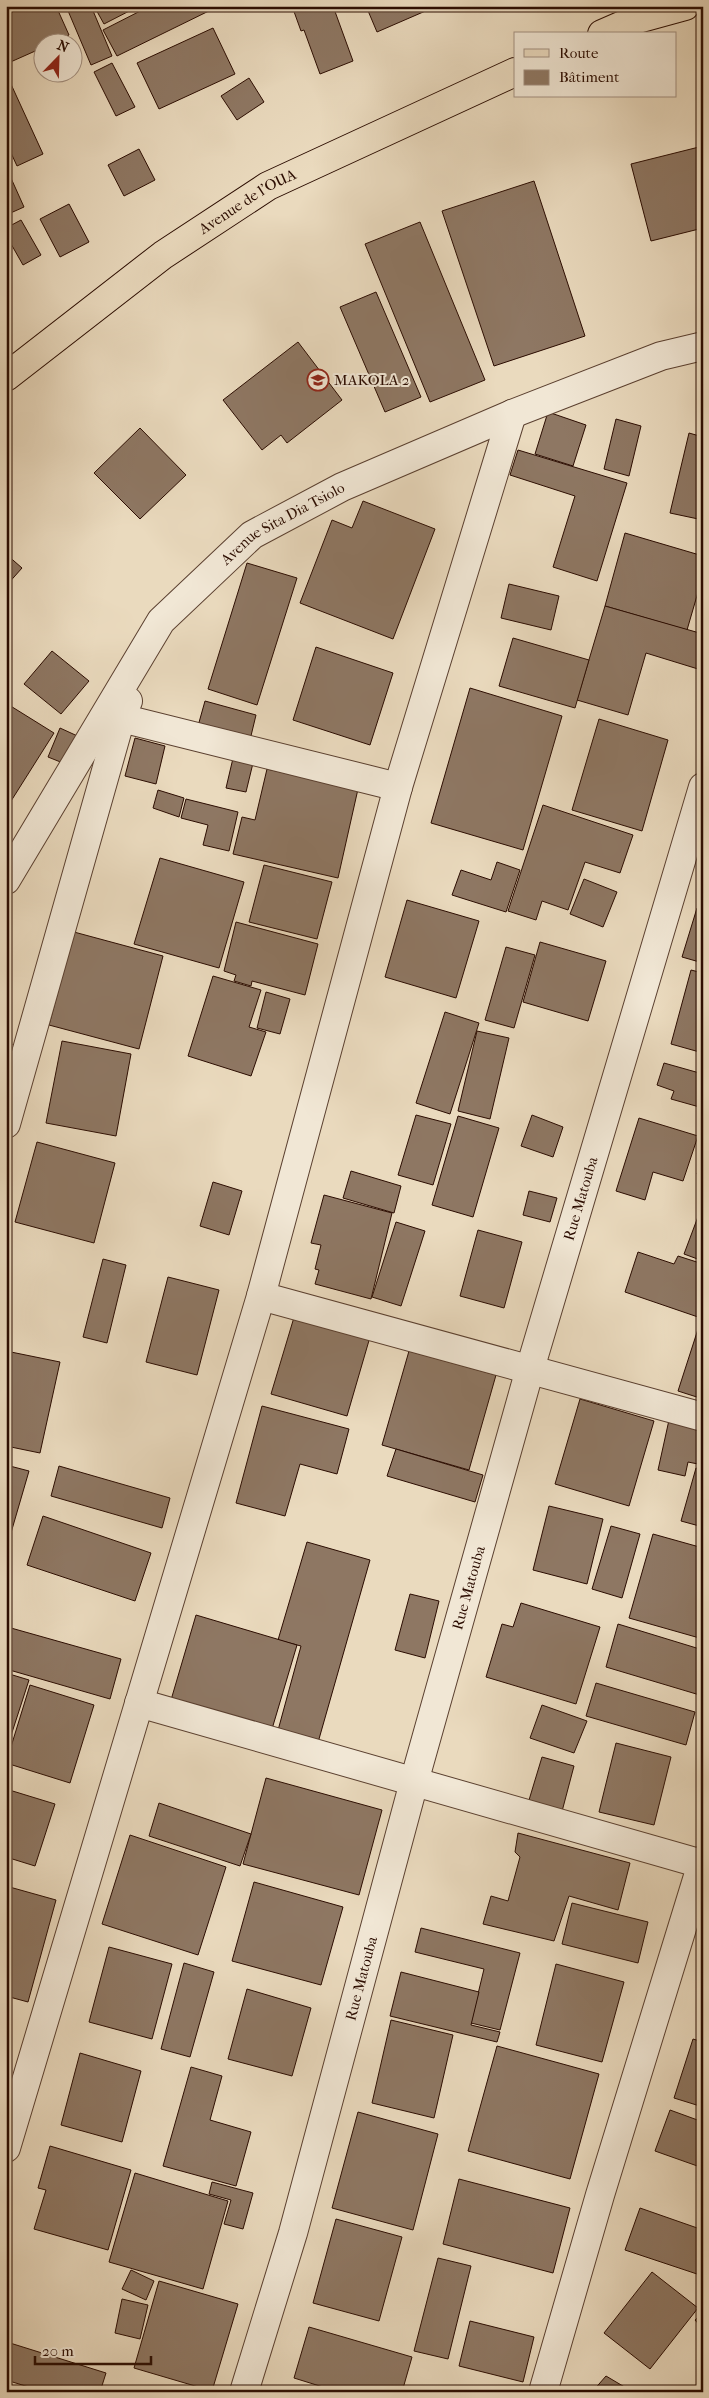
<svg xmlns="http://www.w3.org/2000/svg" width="709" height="2398" viewBox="0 0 709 2398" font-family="'IM FELL French Canon',serif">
  <rect width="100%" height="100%" fill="#eadabe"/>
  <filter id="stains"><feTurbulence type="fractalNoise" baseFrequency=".004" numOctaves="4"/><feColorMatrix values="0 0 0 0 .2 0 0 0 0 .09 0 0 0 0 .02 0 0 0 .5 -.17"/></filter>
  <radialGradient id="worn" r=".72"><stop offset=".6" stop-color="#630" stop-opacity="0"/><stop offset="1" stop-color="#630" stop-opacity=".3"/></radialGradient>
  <g fill="#8e7763" stroke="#2b0c01">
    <path d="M6,6H56L69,35L54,42H42V48L6,64Z"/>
    <path d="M66,6H91L112,56L91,65Z"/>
    <path d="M94,6H139L104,24Z"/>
    <path d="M150,6H219L117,56L103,30Z"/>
    <path d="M292,6H333L353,61L320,74L304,30L301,31Z"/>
    <path d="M366,6H437L377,32Z"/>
    <path d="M213,28L235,74L159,109L137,63Z"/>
    <path d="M112,63L135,107L116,116L94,72Z"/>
    <path d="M249,78L264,102L237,120L221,96Z"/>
    <path d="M10,82L43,154L17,166L6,142V84Z"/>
    <path d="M703,146V228L651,241L631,164Z"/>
    <path d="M139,149L155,180L124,196L108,165Z"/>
    <path d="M6,167L24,207L6,215Z"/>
    <path d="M534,181L585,336L494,366L442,211Z"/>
    <path d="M69,204L89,242L60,257L40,219Z"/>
    <path d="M21,220L41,255L23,265L6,235V228Z"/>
    <path d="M420,222L485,380L430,402L365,244Z"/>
    <path d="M376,292L421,397L385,412L340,307Z"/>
    <path d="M298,342L342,400L287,443L281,435L262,450L223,400Z"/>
    <path d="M548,412L586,425L573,466L535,454Z"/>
    <path d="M616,419L641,426L629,476L604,469Z"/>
    <path d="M140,428L186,475L140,519L94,473Z"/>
    <path d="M689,433L703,437V520L670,513Z"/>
    <path d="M518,450L627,483L597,581L553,567L575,496L510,475Z"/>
    <path d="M363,501L435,529L393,639L300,603L332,520L352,528Z"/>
    <path d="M625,533L703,556V575L687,630L605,606Z"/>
    <path d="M6,554L22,568L6,586Z"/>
    <path d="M247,563L297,578L257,705L208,689Z"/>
    <path d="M509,584L559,596L551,630L501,618Z"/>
    <path d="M605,606L703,634V654L698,669L646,653L628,715L577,700Z"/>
    <path d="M513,638L589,660L575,708L499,686Z"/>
    <path d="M316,647L393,673L370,745L293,720Z"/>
    <path d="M52,651L89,681L61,714L24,684Z"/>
    <path d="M470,688L562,716L523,850L431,823Z"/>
    <path d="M205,701L256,715L250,740L198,726Z"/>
    <path d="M9,705L54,733L6,809V709Z"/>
    <path d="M599,719L668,740L642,831L572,810Z"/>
    <path d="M60,728L84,739L73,767L48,757Z"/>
    <path d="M135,738L165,746L156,784L125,776Z"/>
    <path d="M234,754L254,759L246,792L226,788Z"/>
    <path d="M267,769L358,789L338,878L233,854L242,817L255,820Z"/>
    <path d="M158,790L184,798L179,817L153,808Z"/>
    <path d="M186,799L238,812L229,851L203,845L208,825L181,818Z"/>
    <path d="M543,805L633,835L620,873L585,862L568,910L542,901L536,920L508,911Z"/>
    <path d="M160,858L244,882L219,968L134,944Z"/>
    <path d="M497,862L520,870L506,912L452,895L461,870L491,880Z"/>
    <path d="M264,865L332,882L317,939L249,922Z"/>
    <path d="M584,879L617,892L603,927L570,914Z"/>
    <path d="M407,900L479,921L456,998L385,977Z"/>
    <path d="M697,908L703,909V963L682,957Z"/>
    <path d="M236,922L318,944L305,995L252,981L251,986L234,981L236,975L224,971Z"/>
    <path d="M74,932L163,956L139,1049L49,1025Z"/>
    <path d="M540,942L606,961L588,1021L523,1002Z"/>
    <path d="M506,947L535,955L514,1028L485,1020Z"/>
    <path d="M691,970L703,973V1053L671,1044Z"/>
    <path d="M213,976L261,990L249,1027L266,1032L251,1076L188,1056Z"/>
    <path d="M266,992L290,999L280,1034L257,1028Z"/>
    <path d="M445,1012L479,1023L450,1114L416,1103Z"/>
    <path d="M477,1031L509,1038L490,1119L458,1111Z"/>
    <path d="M62,1041L131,1054L116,1136L46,1123Z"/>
    <path d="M6,1042L12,1044L6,1062Z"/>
    <path d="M664,1063L703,1074V1108L671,1099L674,1091L657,1085Z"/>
    <path d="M416,1115L451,1124L433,1185L398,1175Z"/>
    <path d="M532,1115L563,1127L553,1157L521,1146Z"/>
    <path d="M458,1116L499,1128L473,1217L432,1205Z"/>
    <path d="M639,1118L698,1136L683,1181L653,1172L645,1200L616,1191Z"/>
    <path d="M37,1142L115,1163L94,1243L15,1222Z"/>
    <path d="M703,1159V1176L697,1174Z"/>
    <path d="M351,1171L401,1186L394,1213L343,1198Z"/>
    <path d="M213,1182L242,1191L229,1235L200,1226Z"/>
    <path d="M529,1191L557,1198L550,1222L523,1215Z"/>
    <path d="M324,1195L392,1213L371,1299L315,1284L319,1270L315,1269L321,1245L311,1243Z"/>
    <path d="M702,1206H703V1261L684,1254Z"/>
    <path d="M396,1222L425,1231L401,1306L372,1297Z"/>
    <path d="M478,1230L522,1242L504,1308L460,1296Z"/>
    <path d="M638,1252L674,1264L678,1256L703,1264V1303L698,1317L625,1292Z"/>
    <path d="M103,1259L126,1265L107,1343L83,1337Z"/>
    <path d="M168,1277L219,1290L197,1375L146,1362Z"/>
    <path d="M295,1314L370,1337L347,1416L271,1394Z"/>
    <path d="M699,1326L703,1327V1399L678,1391Z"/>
    <path d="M6,1351L60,1362L40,1453L6,1446Z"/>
    <path d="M409,1351L496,1375L469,1470L382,1445Z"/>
    <path d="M580,1399L654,1421L629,1506L555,1484Z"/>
    <path d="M262,1406L349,1429L337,1474L300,1464L285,1516L236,1503Z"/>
    <path d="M669,1420L703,1428V1465L688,1462L685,1476L658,1470Z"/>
    <path d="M396,1449L483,1475L475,1502L387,1476Z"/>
    <path d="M6,1465L29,1471L6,1550Z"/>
    <path d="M59,1466L170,1498L162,1528L51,1496Z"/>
    <path d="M696,1468L703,1470V1527L681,1521Z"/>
    <path d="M549,1506L603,1519L587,1584L533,1570Z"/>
    <path d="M43,1516L151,1553L135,1601L27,1565Z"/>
    <path d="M611,1526L640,1534L622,1598L592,1589Z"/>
    <path d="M653,1534L703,1548V1639L629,1618Z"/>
    <path d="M307,1542L370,1560L317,1746L277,1734L301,1646L278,1640Z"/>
    <path d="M410,1594L439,1601L425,1658L395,1650Z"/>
    <path d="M521,1603L600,1627L576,1704L486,1677L502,1624L513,1627Z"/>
    <path d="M196,1615L297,1645L272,1729L171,1700Z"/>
    <path d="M618,1624L703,1650V1696L606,1667Z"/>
    <path d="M11,1628L121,1659L110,1699L6,1669V1645Z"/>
    <path d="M6,1673L29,1680L6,1751Z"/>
    <path d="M596,1683L695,1712L686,1745L586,1716Z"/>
    <path d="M30,1685L94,1705L70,1783L6,1763Z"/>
    <path d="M542,1705L587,1721L574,1753L530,1738Z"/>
    <path d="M616,1743L671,1757L654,1825L599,1812Z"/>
    <path d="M542,1757L574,1766L560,1819L526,1810Z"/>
    <path d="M266,1778L382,1810L359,1895L243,1864Z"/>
    <path d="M6,1789L55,1804L35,1866L6,1857Z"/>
    <path d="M159,1803L251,1834L240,1866L149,1836Z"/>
    <path d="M518,1833L630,1863L618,1910L569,1896L554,1941L483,1924L491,1896L508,1901L520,1857L515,1852Z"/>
    <path d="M130,1835L226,1867L198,1955L102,1924Z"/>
    <path d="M254,1882L343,1907L321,1985L232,1961Z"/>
    <path d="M6,1886L56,1900L28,2002L6,1996Z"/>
    <path d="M572,1903L648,1922L638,1963L562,1944Z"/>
    <path d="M421,1928L520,1953L500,2030L471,2023L484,1969L415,1952Z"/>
    <path d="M109,1947L172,1964L152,2039L89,2022Z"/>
    <path d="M184,1963L214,1972L190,2057L161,2049Z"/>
    <path d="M556,1964L624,1982L602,2062L536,2045Z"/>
    <path d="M401,1972L479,1992L471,2025L500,2032L497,2042L390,2016Z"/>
    <path d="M247,1989L311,2008L292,2076L228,2059Z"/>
    <path d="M391,2020L453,2035L434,2118L372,2103Z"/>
    <path d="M693,2039L703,2042V2107L674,2098Z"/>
    <path d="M497,2046L599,2074L570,2179L468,2151Z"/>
    <path d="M80,2053L141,2071L122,2142L61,2125Z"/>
    <path d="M191,2067L222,2076L210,2120L251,2132L236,2186L163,2166Z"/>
    <path d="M670,2110L703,2122V2168L655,2151Z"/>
    <path d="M358,2112L438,2134L413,2230L332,2208Z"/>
    <path d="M50,2146L131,2170L108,2250L34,2229L46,2190L38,2188Z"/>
    <path d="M135,2173L228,2201L203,2289L109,2262Z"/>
    <path d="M459,2179L570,2208L553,2273L443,2244Z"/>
    <path d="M212,2182L253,2193L243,2229L224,2224L231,2200L209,2194Z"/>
    <path d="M640,2208L703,2230V2276L625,2250Z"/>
    <path d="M336,2219L402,2237L379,2321L313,2303Z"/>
    <path d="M438,2258L471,2266L448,2359L414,2351Z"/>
    <path d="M131,2270L154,2281L146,2300L122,2289Z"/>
    <path d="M652,2272L698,2308L650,2369L604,2333Z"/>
    <path d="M159,2281L238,2304L212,2391L134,2368Z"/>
    <path d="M122,2299L148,2305L140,2339L115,2333Z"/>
    <path d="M703,2313V2329L695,2320Z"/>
    <path d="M470,2321L534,2337L523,2382L459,2366Z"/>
    <path d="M309,2327L412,2357L402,2392H339L294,2378Z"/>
    <path d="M10,2343L106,2373L100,2392H30L32,2388L6,2380V2354Z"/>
    <path d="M606,2376L633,2392H592Z"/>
  </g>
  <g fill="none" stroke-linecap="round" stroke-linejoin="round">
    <g stroke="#5b4030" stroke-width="30">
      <g id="minor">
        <path d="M121,718L398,787"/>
        <path id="s1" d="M6,880L161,621L252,535L342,487L512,414L661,356L703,346"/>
        <path d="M6,1124L121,718L128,701"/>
        <path d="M261,1296L703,1417"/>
        <path d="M139,1703L702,1864"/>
        <path d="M6,2148L261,1296L398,787L512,414"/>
        <path id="s2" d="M244,2392L293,2233L414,1782L530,1369L703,787"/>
        <path d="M543,2392L600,2195L703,1860"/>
      </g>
    </g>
    <g stroke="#2b0c01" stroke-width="30">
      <g id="primary">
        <path d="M602,34L634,20L685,6"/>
        <path id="s3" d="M6,377L163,255L268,186L515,72"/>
      </g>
    </g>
    <use href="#minor" stroke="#f1e7d5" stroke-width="28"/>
    <use href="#primary" stroke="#eadabe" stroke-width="28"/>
  </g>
  <defs>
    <g id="school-ring" transform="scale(1.125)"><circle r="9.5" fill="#f1e7d5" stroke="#8f2418" stroke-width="1.5"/><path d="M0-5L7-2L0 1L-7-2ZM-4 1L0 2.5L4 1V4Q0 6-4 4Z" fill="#8f2418"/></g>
  </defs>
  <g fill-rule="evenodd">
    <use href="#school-ring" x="318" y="380"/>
  </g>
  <g text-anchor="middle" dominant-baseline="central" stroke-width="4" stroke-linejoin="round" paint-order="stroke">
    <g font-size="15" fill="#2b0c01" stroke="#f1e7d5">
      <text stroke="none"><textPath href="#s3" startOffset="299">Avenue de l'OUA</textPath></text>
      <text stroke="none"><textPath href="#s1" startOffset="459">Avenue Sita Dia Tsiolo</textPath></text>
      <text stroke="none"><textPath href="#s2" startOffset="1240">Rue Matouba</textPath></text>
      <text stroke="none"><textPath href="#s2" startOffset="835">Rue Matouba</textPath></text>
      <text stroke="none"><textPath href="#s2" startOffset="430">Rue Matouba</textPath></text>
    </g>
    <g font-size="15" fill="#2b0c01" stroke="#f1e7d5" text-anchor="start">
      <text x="334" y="380">MAKOLA 2</text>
    </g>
  </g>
  <rect width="709" height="2398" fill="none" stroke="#eadabe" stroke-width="25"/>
  <rect x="8" y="8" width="694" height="2383" fill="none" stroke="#2b0c01" stroke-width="2.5"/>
  <rect x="12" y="12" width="684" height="2373" fill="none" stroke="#2b0c01"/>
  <rect x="514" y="32" width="162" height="65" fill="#f1e7d5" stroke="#a28f80"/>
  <rect x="524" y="49" width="25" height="8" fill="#eadabe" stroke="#a28f80"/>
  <text x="559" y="58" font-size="15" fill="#2b0c01">Route</text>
  <rect x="524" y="70" width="25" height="15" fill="#8e7763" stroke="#a28f80"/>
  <text x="559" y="82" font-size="15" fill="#2b0c01">Bâtiment</text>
  <g transform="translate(58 58) rotate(23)"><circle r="24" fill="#f1e7d5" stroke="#a28f80"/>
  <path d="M0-4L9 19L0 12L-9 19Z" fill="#8f2418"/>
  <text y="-8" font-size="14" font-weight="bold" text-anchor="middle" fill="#2b0c01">N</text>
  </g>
  <path d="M35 2356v8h116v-8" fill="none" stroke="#2b0c01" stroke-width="2.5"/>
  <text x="42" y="2356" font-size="15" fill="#2b0c01" stroke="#f1e7d5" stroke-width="4" paint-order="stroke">20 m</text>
  <rect width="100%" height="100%" filter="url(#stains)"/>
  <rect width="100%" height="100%" fill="url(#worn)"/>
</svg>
